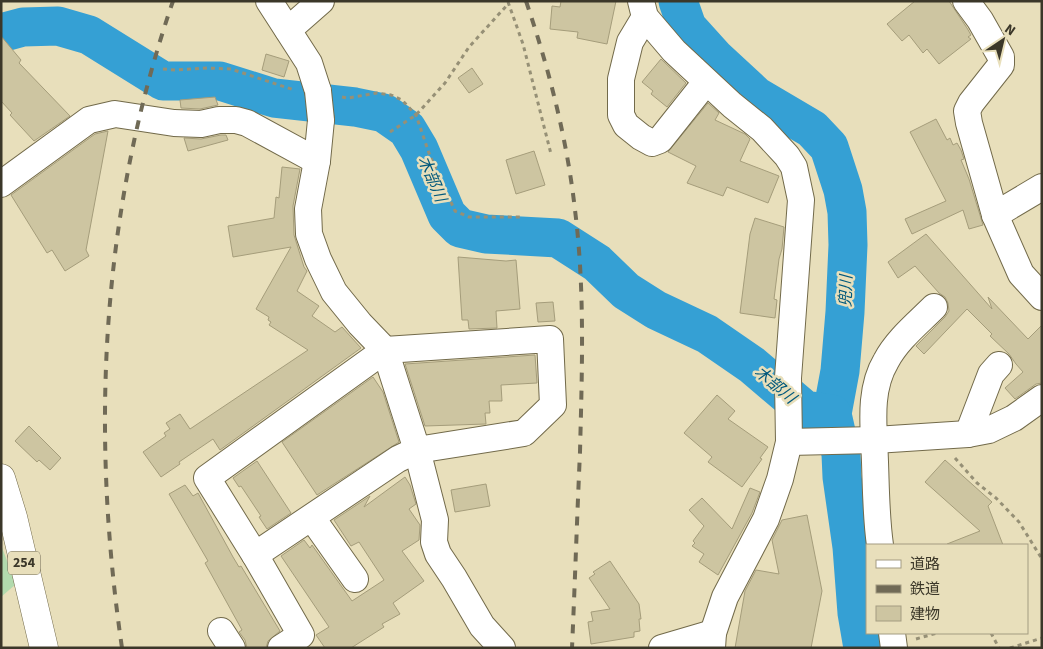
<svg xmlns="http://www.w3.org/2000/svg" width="1043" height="649" viewBox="0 0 1043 649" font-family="'Source Sans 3','Noto Sans JP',sans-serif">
  <rect width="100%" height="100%" fill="#e8dfbb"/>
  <path fill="#b2daad" d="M1,545L16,584L1,597Z"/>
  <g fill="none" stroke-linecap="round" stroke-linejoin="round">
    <g stroke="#35a0d4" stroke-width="39">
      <path d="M678,1L687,27L715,58L756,96L812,129L829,147L843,190L847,212L848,245L845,312L840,371L832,414L841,454L842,477L852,547L857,613L863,648"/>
      <path d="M1,33L23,27L58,26L89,35L163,81H220L274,98L355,107L384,113L407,129L419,149L447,215L460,228L486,234L558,238L597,263L626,291L656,310L707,334L752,365L805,410L832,414"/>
    </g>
  </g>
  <g fill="#cdc5a1" stroke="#a59d7b">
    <path d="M561,1H616L607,44L577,38L578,32L550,29L552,6L560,7Z"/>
    <path d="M915,1H949L967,28L971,35L968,37L971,39L939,64L927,49L923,53L909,35L902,41L887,24Z"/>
    <path d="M1,36L21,60L19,63L70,116L34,141L10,115L12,113L1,101Z"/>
    <path d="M266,54L289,61L284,77L262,70Z"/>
    <path d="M661,59L686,83L667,107L651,94L653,91L642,82Z"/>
    <path d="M472,68L483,84L469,93L458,78Z"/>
    <path d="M215,97L218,105L200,109L181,108L180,100Z"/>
    <path d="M708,103L719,113L715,120L745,134L750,139L740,161L779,176L768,203L727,187L723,196L687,183L696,166L668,152Z"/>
    <path d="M936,119L947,140L950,138L953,145L957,143L961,150L964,159L961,160L969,179L983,225L969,229L963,210L912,234L905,219L946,201L910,132Z"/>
    <path d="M108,131L86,250L89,256L65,271L52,250L47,253L11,195L95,134Z"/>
    <path d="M221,135H226L228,140L188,151L184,138L201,139Z"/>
    <path d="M534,151L545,185L516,194L506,160Z"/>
    <path d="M282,167L300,169L293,206L294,235L304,267L307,271L297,291L319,306L312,316L335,332L342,327L361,348L220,450L213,439L179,462L180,464L161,477L143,452L166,436L164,433L170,429L166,423L180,414L190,429L308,350L269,325L271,322L268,320L269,317L256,309L291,247L233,257L228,226L274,218L276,197L279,198Z"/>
    <path d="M755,218L784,227L782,249L779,259L774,299L777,300L775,318L740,313L750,234Z"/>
    <path d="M926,234L992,309L988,297L1028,339L1042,325V383L1036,384L1015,399L1005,388L1023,372L1016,364L1009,354L990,336L992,334L967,309L924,354L916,346L945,317L949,311L948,303L945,297L939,293L915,266L898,278L888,262Z"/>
    <path d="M458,257L506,261L516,260L520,309L496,311L497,328L469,329L468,320H462Z"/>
    <path d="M553,302L555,321L538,322L536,303Z"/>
    <path d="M535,355L537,383L501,385L502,401H489L490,413H485L486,424L425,426L405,364Z"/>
    <path d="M373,377L383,392L399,442L317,495L282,442Z"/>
    <path d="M717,395L735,411L728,419L768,447L760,458L762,459L742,487L708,462L712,457L684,433Z"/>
    <path d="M29,426L61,458L50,470L39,460L37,462L15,441Z"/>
    <path d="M945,460L992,502L988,506L1003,545H948L947,544L980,531L925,482Z"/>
    <path d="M257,461L291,513L267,529L259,517L261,516L241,486L239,487L233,478Z"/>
    <path d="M405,477L410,485L416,504L409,509L420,525L419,540L402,551L424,581L393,603L400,614L382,624L384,627L351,648H325L316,635L329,627L281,556L304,540L310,548L312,545L352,601L384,580L359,542L351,546L334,520L370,496L364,507Z"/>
    <path d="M486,484L490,506L455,512L451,490Z"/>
    <path d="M185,485L193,496L198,493L233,557L239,567L241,566L280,631L268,641L266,648H247L245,640L239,632L242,630L205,563L208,561L169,494Z"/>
    <path d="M750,488L760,492L752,513L718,575L699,562L704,554L692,546L695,543L693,541L704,526L689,510L702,498L732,529Z"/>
    <path d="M807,515L822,591L811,648H735L745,591L756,570L779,574L772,540L782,520Z"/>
    <path d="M610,561L639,604L641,619H639L640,631L634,632V637L591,644L588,622L593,621L591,612L610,609L589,578L595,574L593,572Z"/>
  </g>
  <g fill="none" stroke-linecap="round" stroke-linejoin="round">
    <g stroke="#726a4a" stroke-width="28">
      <g id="minor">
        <path d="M269,1L309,63L318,91"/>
        <path d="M641,1L645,17L674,51L732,105L762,129L787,156L794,167L801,200L788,378L789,442L780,479L766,519L725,597L713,633L712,648"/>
        <path d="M966,1L980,20L1001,57V65L971,103L967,111L969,123L995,215L1021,274L1042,297"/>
        <path d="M645,17L630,42L621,79V115L626,125L641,137L652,143L660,140L706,82"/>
        <path d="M288,30L321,1"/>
        <path d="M321,120L317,161L308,209L309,234L318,259L334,292L360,324L385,350L417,450L435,520L434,542L438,554L454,578L482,626L502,648"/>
        <path d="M1,184L89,120L115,114L174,123L201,124L219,120H236L247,123L317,161"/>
        <path d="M995,215L1042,187"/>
        <path d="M550,339L553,405L524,433L417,450L398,459L255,555L207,478L385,350Z"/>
        <path d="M968,434L991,374L999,365"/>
        <path d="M789,442L875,440L968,434L989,430L1014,418L1042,398"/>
        <path d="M312,518L355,579"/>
        <path d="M880,545C876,517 876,490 875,462C874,428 868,391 886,361C897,340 917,324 934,307"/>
        <path d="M255,555L301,635L281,648"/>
        <path d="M221,631L232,648"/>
        <path d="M892,633L894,648"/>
        <path d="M662,648L713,633"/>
      </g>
    </g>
    <g stroke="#726a4a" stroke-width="29">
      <path id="highway" d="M1,478L13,517L44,648"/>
    </g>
    <g stroke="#969076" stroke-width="3" stroke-dasharray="4 4" stroke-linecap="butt">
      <path d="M508,2L523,44L551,154"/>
      <path d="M163,69L175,70L207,68L231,69L294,90"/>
      <path d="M342,97L348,98L377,93L391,95L402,100L416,115L430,156L455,211L469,217H522"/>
      <path d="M390,132L416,115L445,83L469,47L509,3"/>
      <path d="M955,458L977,483L996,498L1019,522L1042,559"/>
      <path d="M991,633L999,648"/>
      <path d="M916,639L937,633"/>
      <path d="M1010,648L1042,638"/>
    </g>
    <use href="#minor" stroke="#fff" stroke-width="26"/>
    <use href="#highway" stroke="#fff" stroke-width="28"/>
    <g stroke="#706a56" stroke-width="4" stroke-dasharray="9 9" stroke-linecap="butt">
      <path d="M526,1C549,69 567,139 575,210C585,290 582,371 580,452C577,517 575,582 572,648"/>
      <path d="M122,648C90,429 101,211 173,1"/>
    </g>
    <g stroke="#726a4a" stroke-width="28" stroke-linecap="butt">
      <path id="minor-bridge" d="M318,91L321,120"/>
    </g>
    <use href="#minor-bridge" stroke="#fff" stroke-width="26"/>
  </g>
  <g text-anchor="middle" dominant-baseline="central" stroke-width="5" stroke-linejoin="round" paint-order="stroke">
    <rect fill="#e8dfbb" stroke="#6f6955" stroke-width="1" x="8" y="551.5" width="32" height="23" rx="4"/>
    <g font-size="14" font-weight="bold" fill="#3b3729">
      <text x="24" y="563">254</text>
    </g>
    <g font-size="16" font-style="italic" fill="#02597c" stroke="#e8dfbb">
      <text transform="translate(432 179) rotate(67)">木部川</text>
      <text transform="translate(846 291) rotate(-88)">兜川</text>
      <text transform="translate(775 385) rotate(40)">木部川</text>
    </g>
  </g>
  <rect width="1043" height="649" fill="none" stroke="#3b3729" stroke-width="5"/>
  <rect x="866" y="544" width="162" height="90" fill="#e8dfbb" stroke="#a39c81"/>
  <rect x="876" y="560" width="25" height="8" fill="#ffffff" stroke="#a39c81"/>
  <text x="910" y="569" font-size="15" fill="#3b3729">道路</text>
  <rect x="876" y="585" width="25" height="8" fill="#706a56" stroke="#a39c81"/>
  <text x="910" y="594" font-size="15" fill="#3b3729">鉄道</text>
  <rect x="876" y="606" width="25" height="15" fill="#cdc5a1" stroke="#a39c81"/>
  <text x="910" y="619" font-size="15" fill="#3b3729">建物</text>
  <g transform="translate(1003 40) rotate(35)" stroke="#e8dfbb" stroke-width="4" paint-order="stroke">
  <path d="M0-4L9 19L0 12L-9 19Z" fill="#3b3729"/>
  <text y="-8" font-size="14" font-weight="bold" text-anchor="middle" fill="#3b3729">N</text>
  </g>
</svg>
